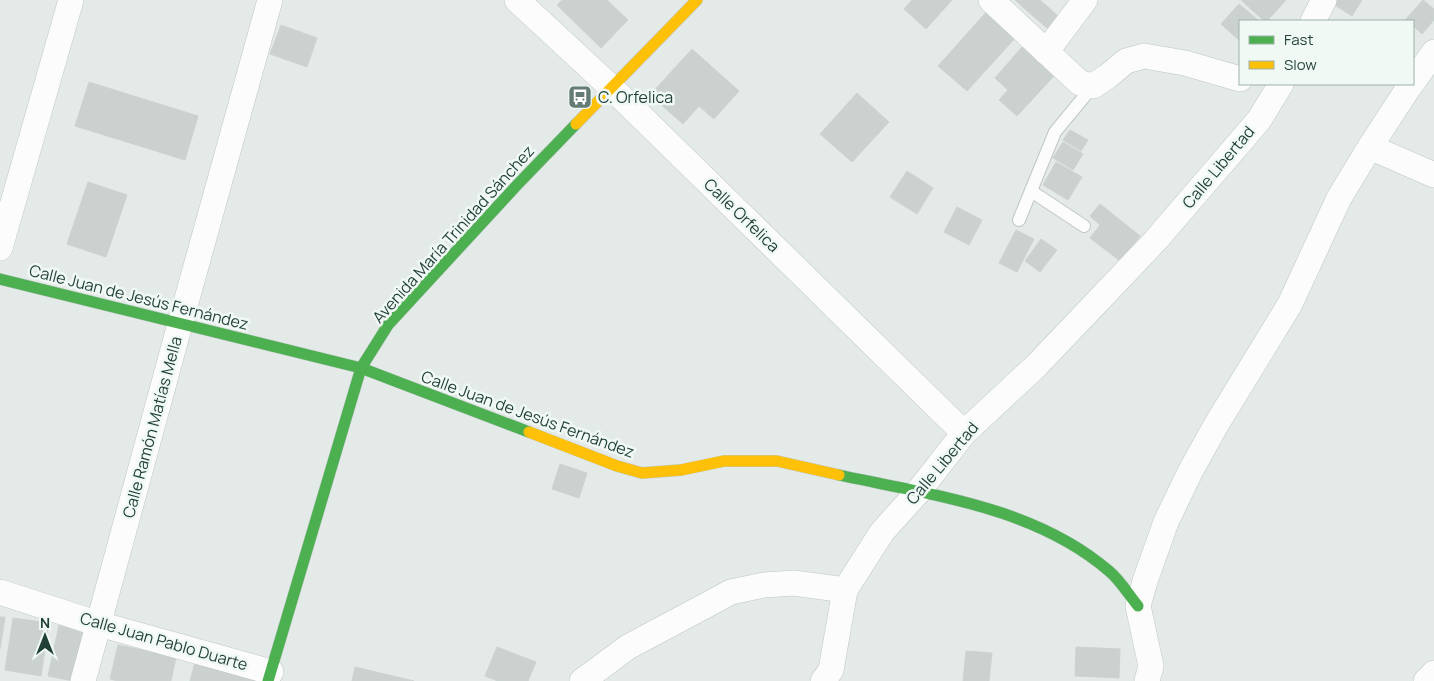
<svg xmlns="http://www.w3.org/2000/svg" width="1434" height="681" viewBox="0 0 1434 681" font-family="Manrope,sans-serif">
  <rect width="100%" height="100%" fill="#e3eae7"/>
  <g fill="#cad1ce" stroke="#ccd3d0">
    <path d="M562,0H607L628,20L601,48L557,5Z"/>
    <path d="M912,0H952L926,29L904,9Z"/>
    <path d="M1015,0H1035L1026,10Z"/>
    <path d="M1035,0H1040L1058,16L1047,28L1026,10Z"/>
    <path d="M1241,0H1286L1267,21H1264Z"/>
    <path d="M1327,0H1362L1352,16Z"/>
    <path d="M1423,0L1434,9V20L1422,34L1413,26V21L1405,20Z"/>
    <path d="M1239,4L1259,21H1240V41L1221,24Z"/>
    <path d="M989,9L1018,35L967,91L938,66Z"/>
    <path d="M281,25L317,38L307,67L270,54Z"/>
    <path d="M1022,47L1054,76L1017,116L999,100L1008,90L995,78Z"/>
    <path d="M692,49L739,91L714,119L699,106L683,124L650,95Z"/>
    <path d="M89,82L198,116L185,160L75,126Z"/>
    <path d="M857,93L889,122L852,162L820,134Z"/>
    <path d="M1070,130L1088,140L1081,151L1063,140Z"/>
    <path d="M1063,142L1083,154L1073,170L1053,158Z"/>
    <path d="M1056,162L1082,177L1068,200L1043,185Z"/>
    <path d="M907,171L933,188L917,214L890,197Z"/>
    <path d="M88,182L127,195L106,257L67,244Z"/>
    <path d="M1100,204L1140,236L1120,261L1090,238L1100,225L1090,216Z"/>
    <path d="M957,207L982,220L969,245L944,232Z"/>
    <path d="M1016,230L1034,239L1017,272L999,263Z"/>
    <path d="M1041,239L1057,250L1040,272L1025,261Z"/>
    <path d="M560,464L587,473L579,498L552,489Z"/>
    <path d="M0,617H5L0,649Z"/>
    <path d="M13,618L49,623L41,676L5,670Z"/>
    <path d="M59,625L83,631L73,681L48,676Z"/>
    <path d="M118,645L176,657L171,681H118L110,679Z"/>
    <path d="M497,647L536,662L528,681H498L485,676Z"/>
    <path d="M1076,647L1120,649L1119,678L1075,676Z"/>
    <path d="M966,651L992,653L989,681H963Z"/>
    <path d="M195,662L258,676L256,681H190Z"/>
    <path d="M355,667L414,681H352Z"/>
  </g>
  <g fill="none" stroke-linecap="round" stroke-linejoin="round">
    <g stroke="#c0c7c4" stroke-width="14">
      <g id="lane">
        <path d="M1031,191L1084,226"/>
        <path d="M1019,220L1055,132L1093,86"/>
      </g>
    </g>
    <g stroke="#c0c7c4" stroke-width="26">
      <g id="street">
        <path d="M517,0L612,88L964,433"/>
        <path d="M991,0L1080,83L1093,86L1108,76L1126,61L1144,56L1185,63L1240,79"/>
        <path d="M1313,21L1324,0"/>
        <path d="M1046,52L1085,0"/>
        <path d="M1413,82L1434,52"/>
        <path d="M1370,147L1434,175"/>
        <path d="M0,248L71,0"/>
        <path d="M0,592L99,624L271,672"/>
        <path d="M83,681L180,324L270,0"/>
        <path d="M582,681L628,647L731,592L764,585L794,583L845,590L882,532L918,492L964,433L1037,365L1155,241L1259,120L1281,84"/>
        <path d="M823,681L831,670L845,590"/>
        <path d="M1147,681L1151,666L1138,606L1145,581L1166,522L1190,472L1216,425L1290,304L1339,198L1370,147L1411,84"/>
        <path d="M1426,681L1434,673"/>
      </g>
    </g>
    <g stroke="#bec7c4" stroke-width="12">
      <g id="fast">
        <path d="M0,279L361,368L529,432"/>
        <path d="M839,475C931,495 1035,507 1109,571C1120,580 1129,595 1138,606"/>
        <path d="M268,681L361,368L388,325L517,185L576,124"/>
      </g>
    </g>
    <g stroke="#bec7c4" stroke-width="12">
      <g id="slow">
        <path d="M576,124L697,0"/>
        <path d="M529,432L617,466L642,473L681,470L724,461H777L839,475"/>
      </g>
    </g>
    <use href="#lane" stroke="#fbfcfb" stroke-width="12"/>
    <use href="#street" stroke="#fbfcfb" stroke-width="25"/>
    <use href="#fast" stroke="#4caf50" stroke-width="11"/>
    <use href="#slow" stroke="#ffc107" stroke-width="11"/>
  </g>
  <defs>
    <g id="bus-square" transform="scale(1.25)"><rect x="-9" y="-9" width="18" height="18" rx="4" fill="#647b75" stroke="#f1f9f5"/><path d="M-5-6H5V4H4V6H2V4H-2V6H-4V4H-5ZM-3.5-4V0h7V-4ZM-3.5 1.2v1.5H-2V1.2ZM2 1.2v1.5H3.5V1.2Z" fill="#fff"/></g>
  </defs>
  <g fill-rule="evenodd">
    <use href="#bus-square" x="580" y="97"/>
  </g>
  <g text-anchor="middle" dominant-baseline="central" stroke-width="5" stroke-linejoin="round" paint-order="stroke">
    <g font-size="16" fill="#1f3f38" stroke="#f1f9f5" text-anchor="start">
      <text x="598" y="97">C. Orfelica</text>
    </g>
    <g font-size="16" fill="#1f3f38" stroke="#f1f9f5">
      <text transform="translate(1218 167) rotate(-50)">Calle Libertad</text>
      <text transform="translate(742 215) rotate(44)">Calle Orfelica</text>
      <text transform="translate(453 234) rotate(-48)">Avenida María Trinidad Sánchez</text>
      <text transform="translate(139 297) rotate(14)">Calle Juan de Jesús Fernández</text>
      <text transform="translate(528 414) rotate(20)">Calle Juan de Jesús Fernández</text>
      <text transform="translate(152 427) rotate(-75)">Calle Ramón Matías Mella</text>
      <text transform="translate(942 463) rotate(-50)">Calle Libertad</text>
      <text transform="translate(164 641) rotate(16)">Calle Juan Pablo Duarte</text>
    </g>
  </g>
  <rect x="1239" y="20" width="175" height="65" fill="#f1f9f5" stroke="#9dafa9"/>
  <rect x="1249" y="36" width="25" height="8" fill="#4caf50" stroke="#9dafa9"/>
  <text x="1284" y="45" font-size="15" fill="#1f3f38">Fast</text>
  <rect x="1249" y="61" width="25" height="8" fill="#ffc107" stroke="#9dafa9"/>
  <text x="1284" y="70" font-size="15" fill="#1f3f38">Slow</text>
  <g transform="translate(45 636)" stroke="#f1f9f5" stroke-width="4" paint-order="stroke">
  <path d="M0-4L9 19L0 12L-9 19Z" fill="#1f3f38"/>
  <text y="-8" font-size="14" font-weight="bold" text-anchor="middle" fill="#1f3f38">N</text>
  </g>
</svg>
